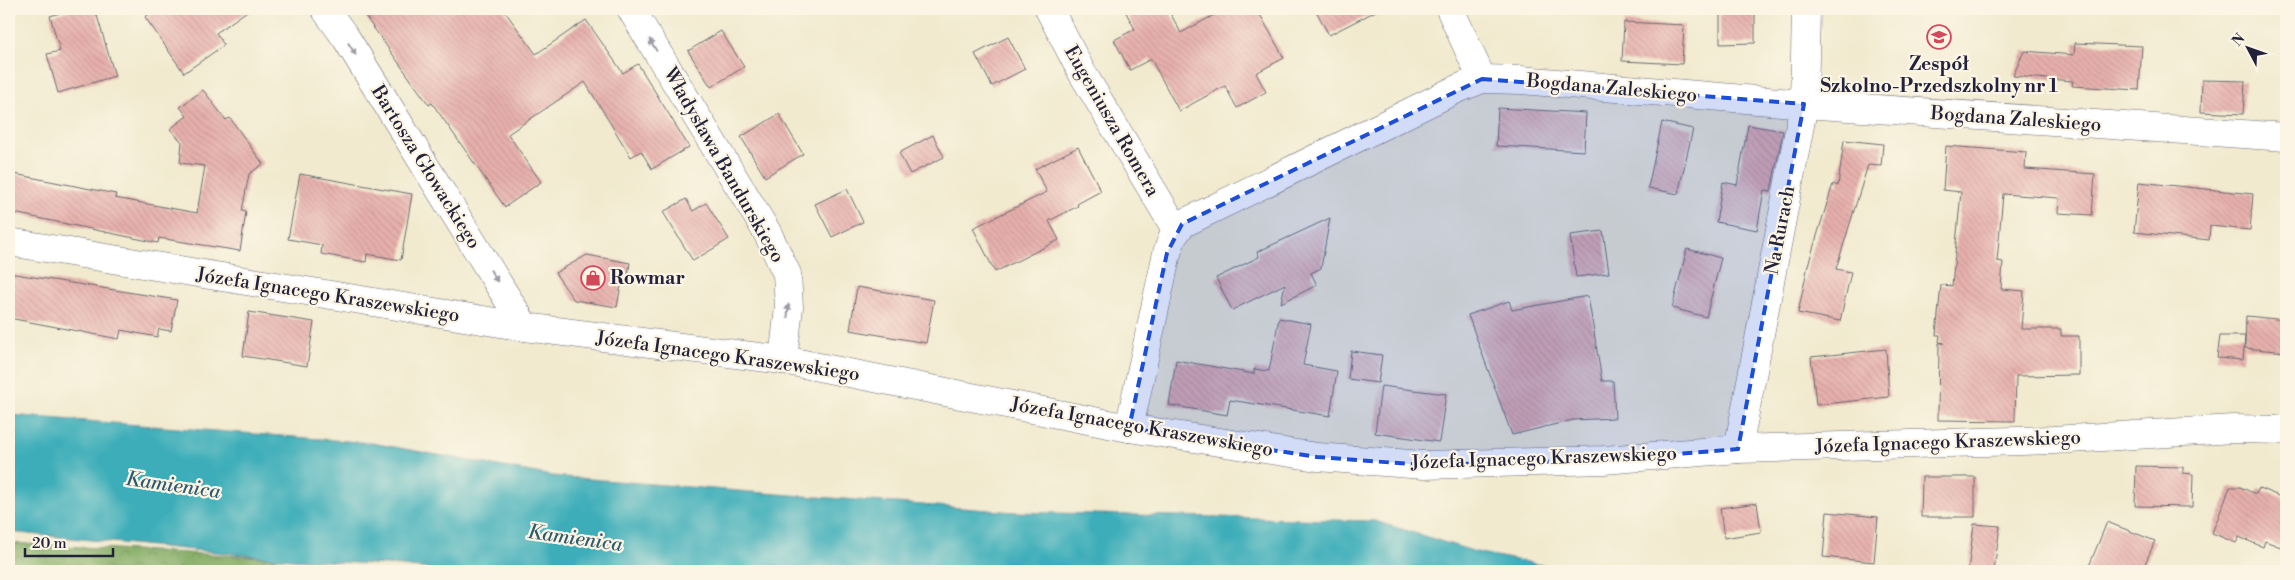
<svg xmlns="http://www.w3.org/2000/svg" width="2295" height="580" viewBox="0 0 2295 580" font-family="'Libre Bodoni',serif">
  <defs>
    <pattern id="forest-crowns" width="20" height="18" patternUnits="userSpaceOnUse" patternTransform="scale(1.25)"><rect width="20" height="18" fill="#84ad65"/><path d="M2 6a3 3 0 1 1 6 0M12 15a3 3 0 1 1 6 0" fill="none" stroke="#6c8c54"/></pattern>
    <pattern id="building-back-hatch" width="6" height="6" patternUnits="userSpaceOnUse" patternTransform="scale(1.25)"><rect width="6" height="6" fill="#e7b0ac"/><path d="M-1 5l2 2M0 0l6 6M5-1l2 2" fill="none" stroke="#c69795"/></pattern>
  </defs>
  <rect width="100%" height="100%" fill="#fcf5e5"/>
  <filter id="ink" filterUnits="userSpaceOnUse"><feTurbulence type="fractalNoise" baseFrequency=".02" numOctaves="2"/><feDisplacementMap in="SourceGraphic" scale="10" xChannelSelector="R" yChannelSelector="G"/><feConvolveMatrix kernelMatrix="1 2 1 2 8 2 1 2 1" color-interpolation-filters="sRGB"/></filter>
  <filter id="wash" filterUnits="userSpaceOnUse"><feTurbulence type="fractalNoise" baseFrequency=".0096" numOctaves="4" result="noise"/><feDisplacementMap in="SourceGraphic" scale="20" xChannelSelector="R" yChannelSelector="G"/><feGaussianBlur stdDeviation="1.12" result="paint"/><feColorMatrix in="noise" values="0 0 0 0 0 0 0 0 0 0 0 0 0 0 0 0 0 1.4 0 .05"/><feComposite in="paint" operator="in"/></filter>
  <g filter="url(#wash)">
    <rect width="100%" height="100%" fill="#f1eacf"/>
    <path fill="url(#forest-crowns)" stroke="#536850" d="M9,543L276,558L275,571H9Z"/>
    <path fill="#3eaeb9" stroke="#30687a" d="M9,415L372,443L553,476L738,491L1015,512L1375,521L1476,552L1572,571H447L402,566L276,558L9,532Z"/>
    <g id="blocks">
      <g fill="url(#building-back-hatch)">
        <path d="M74,9H95L115,76L58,93L47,54L60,51L50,16Z"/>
        <path d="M157,9H250L216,33L224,45L184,73L145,17Z"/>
        <path d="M360,9H503L536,54L586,20L623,73L638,64L689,147L652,169L641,151L631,157L585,82L508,134L541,182L505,207L432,103L429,105Z"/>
        <path d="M1124,9H1168L1181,33L1225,9H1257L1284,58L1256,73L1266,92L1237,108L1225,86L1179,111L1151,59L1130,70L1114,40L1135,29Z"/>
        <path d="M1315,9H1380L1329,35Z"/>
        <path d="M1720,9H1755V43L1720,44Z"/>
        <path d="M1624,22L1684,25L1682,64L1622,61Z"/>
        <path d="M721,31L744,67L711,87L688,51Z"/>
        <path d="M1008,37L1025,69L992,86L975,54Z"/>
        <path d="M2075,43L2142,46L2139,90L2072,86L2073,81L2013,76L2024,51L2074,55Z"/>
        <path d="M2202,80L2245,81L2243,114L2201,112Z"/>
        <path d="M203,90L226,120L230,118L263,164L249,174L242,211L246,212L240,251L159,238L158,243L9,212V173L116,194L115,198L197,213L205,166L180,163L182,142L170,129L187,116L180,107Z"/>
        <path d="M1498,108L1586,113L1584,151L1496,146Z"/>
        <path d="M779,114L803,154L765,177L741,137Z"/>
        <path d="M1662,122L1693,129L1678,194L1648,188Z"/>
        <path d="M1748,125L1783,131L1771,191L1764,190L1757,230L1716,222L1723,182L1737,185Z"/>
        <path d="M933,135L944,157L910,174L899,153Z"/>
        <path d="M1844,140L1883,144L1881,166L1868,165L1836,269L1851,272L1840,321L1798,313L1808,265L1833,184L1838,186Z"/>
        <path d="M1946,146L2026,152L2025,169L2095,174L2092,215L2058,213L2059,198L2003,194L1997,261L2003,262L2001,289L2024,291L2021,329H2061V336H2079V375L2016,376L2015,421L1938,420L1939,343H1944L1939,342L1940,335H1936L1941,285L1952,286L1961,192L1943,190Z"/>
        <path d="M1078,147L1101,191L1077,204L1078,206L1049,221L1059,240L995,272L973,228L1047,192L1035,169Z"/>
        <path d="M300,174L412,194L401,260L367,254L366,262L321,254L322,245L288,239Z"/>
        <path d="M2139,182L2253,194L2250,230L2210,226L2209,240L2134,232Z"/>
        <path d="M847,189L863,222L832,237L815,204Z"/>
        <path d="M686,199L693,211L706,203L729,239L693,261L663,212Z"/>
        <path d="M1330,218L1321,268L1311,273L1317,285L1281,303L1285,284L1232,310L1216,278L1259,257L1257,252Z"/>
        <path d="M1603,231L1609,273L1576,277L1570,235Z"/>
        <path d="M1687,249L1721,258L1706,317L1672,308Z"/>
        <path d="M587,255L630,263L626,286L621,285L617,307L574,300L555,273Z"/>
        <path d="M9,273L177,300L171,331L159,329L157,337L121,330L119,339L9,318Z"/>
        <path d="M857,287L934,300L926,343L850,330Z"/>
        <path d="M1588,296L1602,381H1613L1615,418L1573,420L1512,435L1468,315L1509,301L1512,310Z"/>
        <path d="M249,312L314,322L307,366L243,356Z"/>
        <path d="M2246,316L2286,320V352L2245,348Z"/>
        <path d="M1279,318L1311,324L1303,365L1337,371L1330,416L1230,400L1227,415L1169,405L1176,360L1254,374V369L1269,371Z"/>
        <path d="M2220,336H2245L2243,360L2217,358Z"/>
        <path d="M1886,349L1889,397L1816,405L1811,357Z"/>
        <path d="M1351,351L1382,355L1378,383L1348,379Z"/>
        <path d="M1381,386L1446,394L1439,442L1375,433Z"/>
        <path d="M2136,466L2183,467V473L2193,474L2192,507L2135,506Z"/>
        <path d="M1922,477H1975V517H1921Z"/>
        <path d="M2230,487H2240L2256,494L2259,488L2286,499V549L2265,541L2263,547L2239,537L2236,543L2212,533Z"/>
        <path d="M1757,503L1761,532L1724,538L1720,508Z"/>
        <path d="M1827,512L1878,517L1874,562L1823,557Z"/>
        <path d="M2107,522L2155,541L2142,571H2087Z"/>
        <path d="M1974,524L2000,526L1994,571H1968Z"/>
      </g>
    </g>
  </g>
  <g filter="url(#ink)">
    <use href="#blocks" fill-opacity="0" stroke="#6a686f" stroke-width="1"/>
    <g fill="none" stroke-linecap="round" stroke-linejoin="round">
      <g stroke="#6a686f" stroke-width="29">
        <g id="street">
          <path d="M325,9L346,38L525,327"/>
          <path d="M631,9L767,232L787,274L789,307L783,360"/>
          <path d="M1049,9L1081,71L1177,231"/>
          <path d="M1450,9L1482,79"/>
          <path d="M9,242L525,327L783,360L1129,428L1317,457L1424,465L1604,460L1738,449L2053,440L2233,429L2286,430"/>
          <path d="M1129,428L1167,253L1173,236L1182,224L1457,89L1482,79L1521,80L1804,104L2286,137"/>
          <path d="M1738,449L1804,104L1806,9"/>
        </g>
      </g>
      <use href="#street" stroke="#fff" stroke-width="28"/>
    </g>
    <defs><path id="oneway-solid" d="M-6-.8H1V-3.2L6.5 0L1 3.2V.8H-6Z" transform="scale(1.25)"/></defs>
    <g fill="#9c9ca7">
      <use href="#oneway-solid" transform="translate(653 45) rotate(-121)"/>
      <use href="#oneway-solid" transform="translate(352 49) rotate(58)"/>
      <use href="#oneway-solid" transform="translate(494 276) rotate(58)"/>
      <use href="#oneway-solid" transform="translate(788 311) rotate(-86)"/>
    </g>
  </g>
  <path fill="#1d4ed8" fill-opacity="0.2" stroke="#1d4ed8" stroke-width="4" stroke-dasharray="10 6" stroke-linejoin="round" d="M1482,79L1804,104L1738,449L1604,460L1424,465L1317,457L1129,428L1167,253L1182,224Z"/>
  <defs>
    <g id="school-ring" transform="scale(1.25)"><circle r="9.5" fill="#fcf5e5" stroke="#d1495b" stroke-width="1.5"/><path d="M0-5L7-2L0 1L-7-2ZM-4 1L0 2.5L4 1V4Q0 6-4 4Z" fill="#d1495b"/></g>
    <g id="shop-ring" transform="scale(1.25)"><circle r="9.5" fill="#fcf5e5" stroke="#d1495b" stroke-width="1.5"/><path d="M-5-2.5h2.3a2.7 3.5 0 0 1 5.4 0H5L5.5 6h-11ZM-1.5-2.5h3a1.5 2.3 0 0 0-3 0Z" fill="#d1495b"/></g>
  </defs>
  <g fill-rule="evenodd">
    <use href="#school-ring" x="1939" y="37"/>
    <use href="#shop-ring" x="593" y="278"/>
  </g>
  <g text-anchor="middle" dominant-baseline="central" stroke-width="4.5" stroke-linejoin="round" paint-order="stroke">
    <g font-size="19" font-weight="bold" fill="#22223b" stroke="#fcf5e5">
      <text x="1939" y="64">Zespół<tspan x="1939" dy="22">Szkolno-Przedszkolny nr 1</tspan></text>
      <text x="610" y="278" text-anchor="start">Rowmar</text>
    </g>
    <g font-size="19" fill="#22223b" stroke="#fcf5e5">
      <text transform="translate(1612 88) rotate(5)">Bogdana Zaleskiego</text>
      <text transform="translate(2016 119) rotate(4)">Bogdana Zaleskiego</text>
      <text transform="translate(1112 121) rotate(60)">Eugeniusza Romera</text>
      <text transform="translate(724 165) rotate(60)">Władysława Bandurskiego</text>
      <text transform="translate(426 167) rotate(58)">Bartosza Głowackiego</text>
      <text transform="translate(1780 230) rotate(-79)">Na Rurach</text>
      <text transform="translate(328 295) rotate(9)">Józefa Ignacego Kraszewskiego</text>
      <text transform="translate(728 356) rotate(8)">Józefa Ignacego Kraszewskiego</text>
      <text transform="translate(1142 427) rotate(10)">Józefa Ignacego Kraszewskiego</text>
      <text transform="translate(1948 442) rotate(-2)">Józefa Ignacego Kraszewskiego</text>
      <text transform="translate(1544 458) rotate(-2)">Józefa Ignacego Kraszewskiego</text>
    </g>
    <g font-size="20" font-style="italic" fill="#2d5a6d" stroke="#fcf5e5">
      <text transform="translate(173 486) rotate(8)">Kamienica</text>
      <text transform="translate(575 539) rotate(8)">Kamienica</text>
    </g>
  </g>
  <rect width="2295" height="580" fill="none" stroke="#fcf5e5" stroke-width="30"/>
  <g transform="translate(2248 48) rotate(311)" stroke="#fcf5e5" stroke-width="4" paint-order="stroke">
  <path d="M0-4L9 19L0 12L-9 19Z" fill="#22223b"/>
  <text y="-8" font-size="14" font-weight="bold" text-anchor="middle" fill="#22223b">N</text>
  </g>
  <path d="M25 548v8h88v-8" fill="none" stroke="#22223b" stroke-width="2.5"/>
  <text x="32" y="548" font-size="15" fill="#22223b" stroke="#fcf5e5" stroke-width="4" paint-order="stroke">20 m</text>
</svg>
